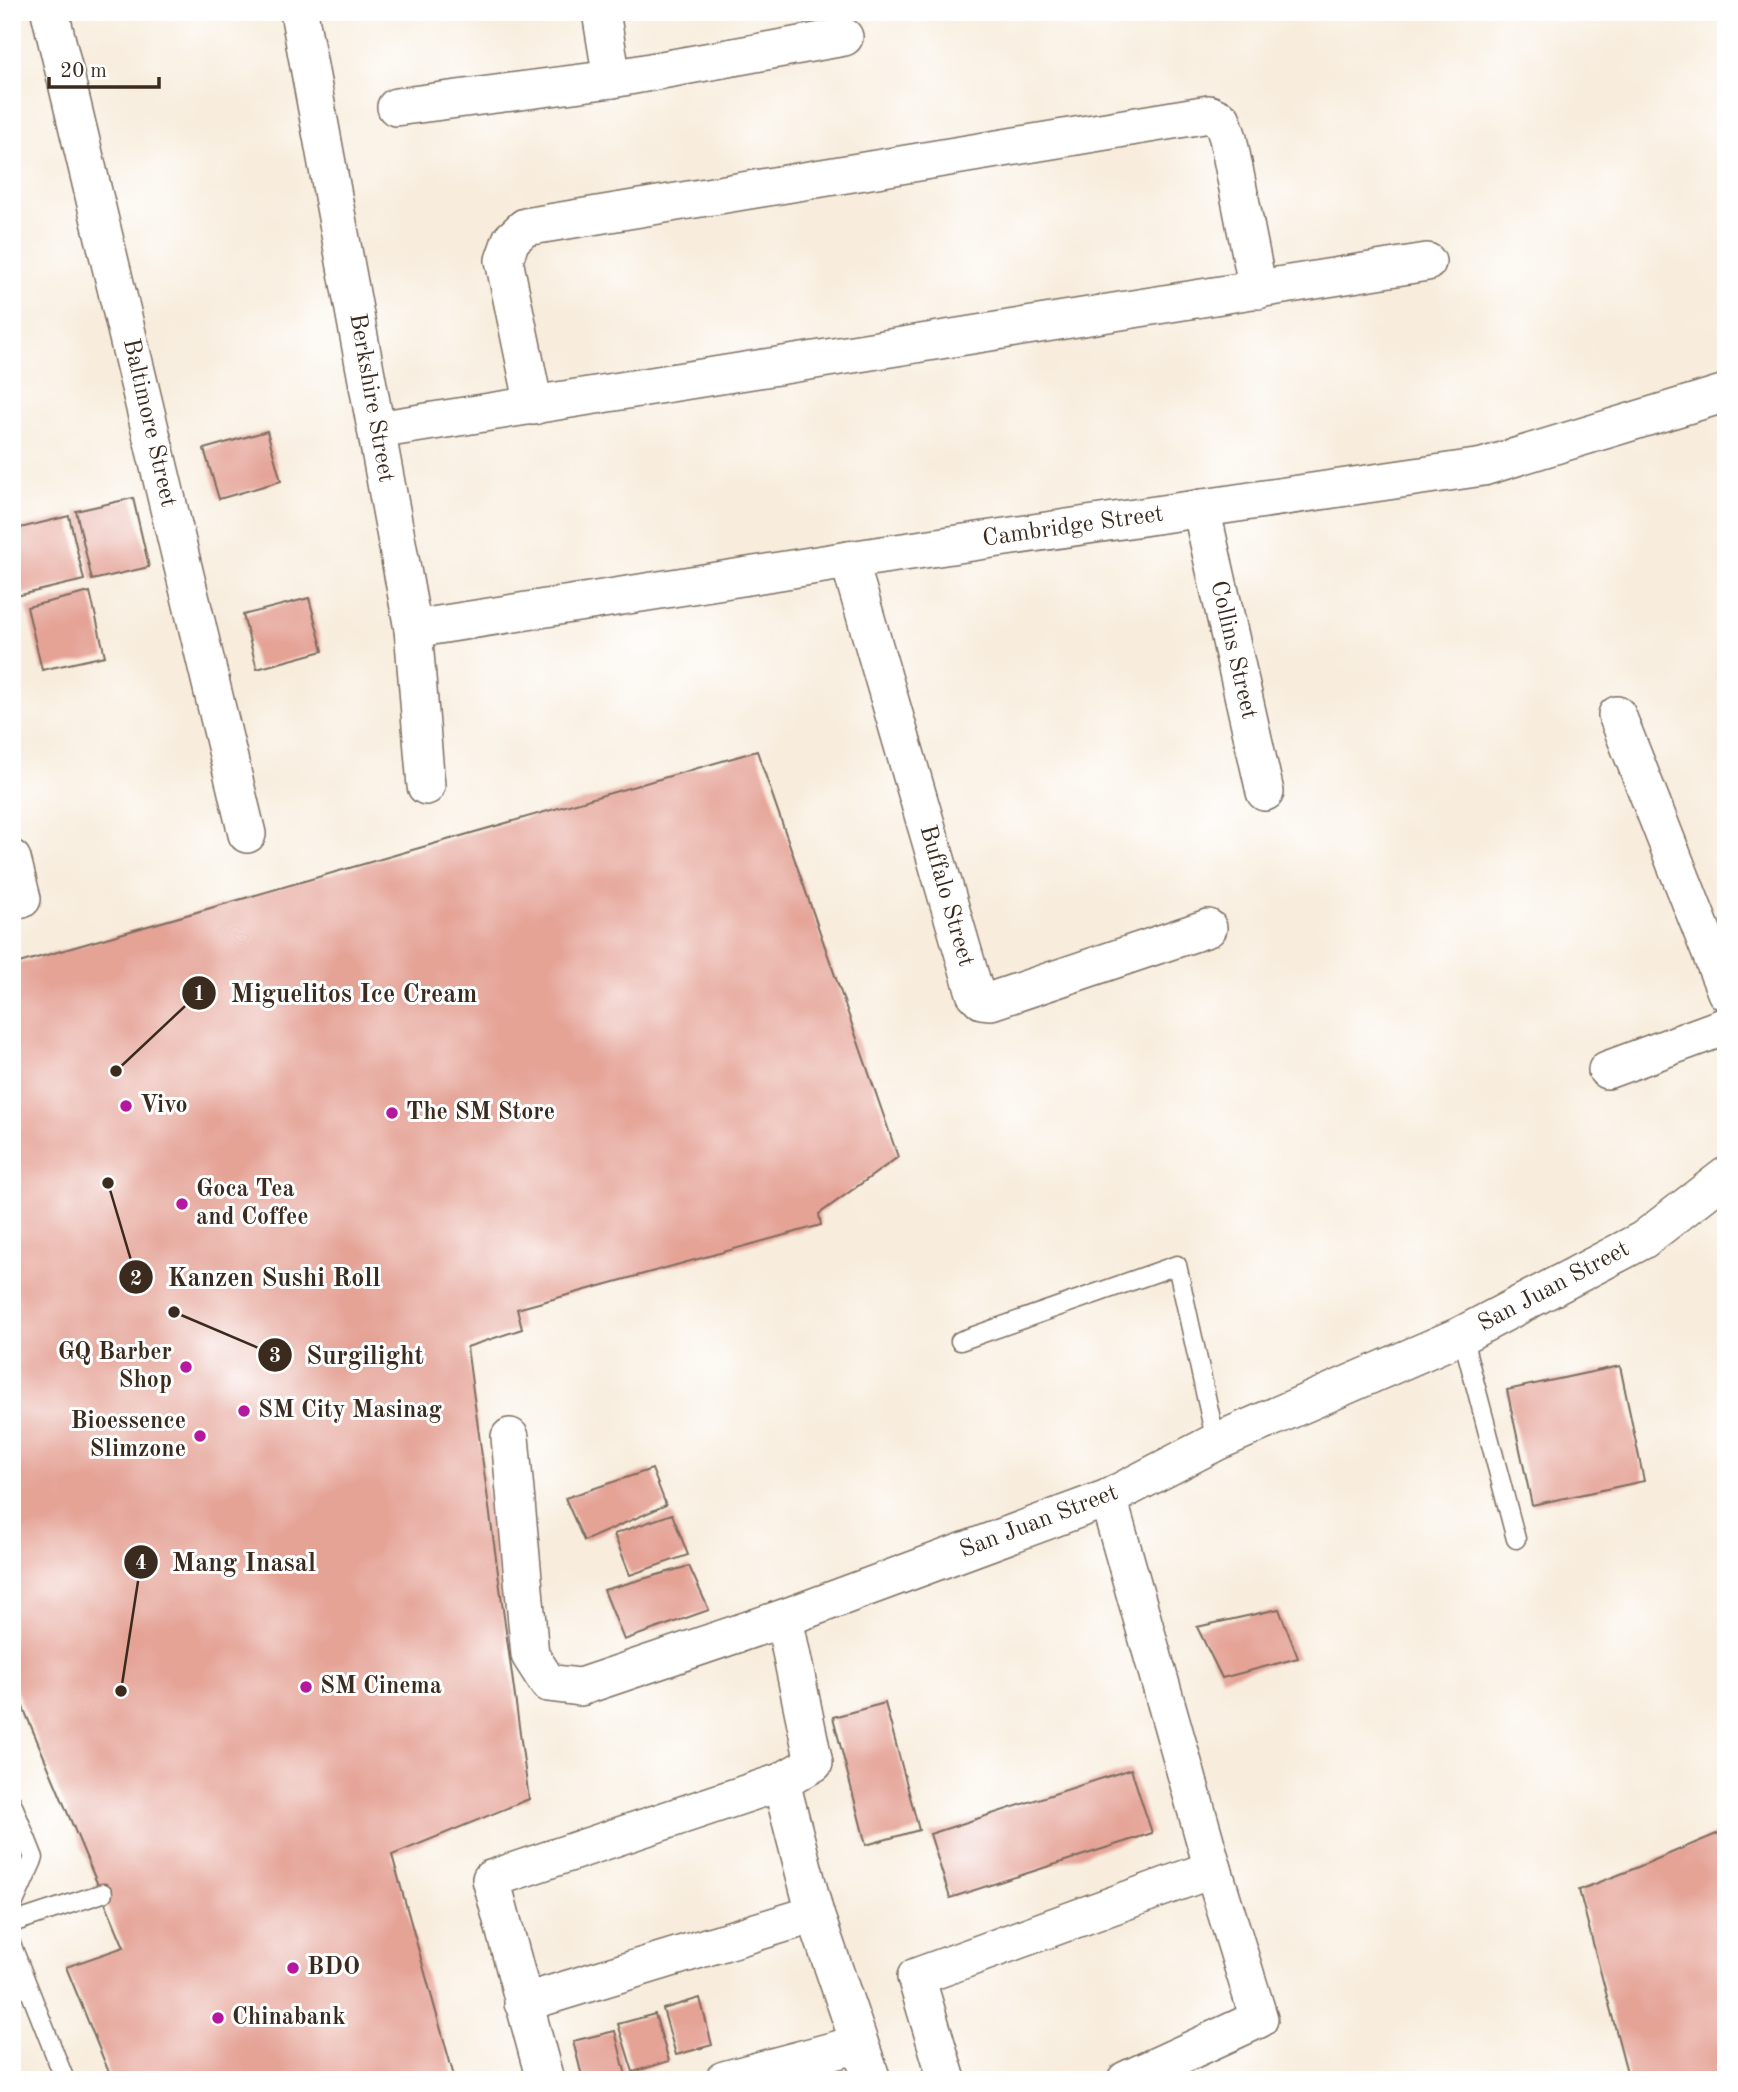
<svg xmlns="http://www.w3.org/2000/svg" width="1738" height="2092" viewBox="0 0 1738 2092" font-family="'Old Standard TT',serif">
  <rect width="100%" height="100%" fill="#fff"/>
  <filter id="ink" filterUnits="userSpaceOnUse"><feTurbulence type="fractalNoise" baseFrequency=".0143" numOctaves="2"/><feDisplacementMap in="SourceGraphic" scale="14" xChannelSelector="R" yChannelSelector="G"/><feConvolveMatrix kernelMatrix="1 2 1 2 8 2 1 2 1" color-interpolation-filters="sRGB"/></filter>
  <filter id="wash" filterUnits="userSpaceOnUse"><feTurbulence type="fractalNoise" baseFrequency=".00686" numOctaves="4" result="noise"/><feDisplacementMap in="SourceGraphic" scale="28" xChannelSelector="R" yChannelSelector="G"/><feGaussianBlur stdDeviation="1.57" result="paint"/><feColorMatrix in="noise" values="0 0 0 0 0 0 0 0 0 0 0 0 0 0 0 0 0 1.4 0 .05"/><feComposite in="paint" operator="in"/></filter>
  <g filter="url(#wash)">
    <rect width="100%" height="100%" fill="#f8eddd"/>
    <g id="blocks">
      <g fill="#e5a396">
        <path d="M267,431L281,481L219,499L204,449Z"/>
        <path d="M133,498L149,567L92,580L76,511Z"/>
        <path d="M69,516L84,580L12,597V530Z"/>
        <path d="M90,592L105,656L42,670L27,607Z"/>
        <path d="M309,598L323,651L257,669L243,615Z"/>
        <path d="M757,751L898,1157L819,1214L821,1225L517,1309L522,1329L467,1347L529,1799L392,1855L455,2080H112L66,1967L124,1947L12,1681V965Z"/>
        <path d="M1620,1366L1644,1481L1532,1505L1507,1390Z"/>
        <path d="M652,1469L666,1505L584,1541L565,1498Z"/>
        <path d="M672,1514L688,1555L630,1575L614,1534Z"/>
        <path d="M689,1566L709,1610L624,1640L604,1590Z"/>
        <path d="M1279,1609L1298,1658L1222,1678L1197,1627Z"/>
        <path d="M885,1703L919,1830L866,1845L833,1717Z"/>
        <path d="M1131,1769L1152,1833L950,1898L930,1834Z"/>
        <path d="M1726,1830V2076L1716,2080H1629L1579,1890L1626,1872Z"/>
        <path d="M700,1998L712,2045L676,2055L663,2009Z"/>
        <path d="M655,2014L669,2061L633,2072L618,2024Z"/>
        <path d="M615,2031L627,2080H583L573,2041Z"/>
      </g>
    </g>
  </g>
  <g filter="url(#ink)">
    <use href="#blocks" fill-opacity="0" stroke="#7d6e61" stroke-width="2"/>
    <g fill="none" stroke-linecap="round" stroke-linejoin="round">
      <g stroke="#7d6e61" stroke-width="21">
        <g id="lane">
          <path d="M1462,1335L1516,1539"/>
          <path d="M960,1341L1177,1265L1216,1442"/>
          <path d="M12,1803L34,1858L12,1907"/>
          <path d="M12,1923L103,1893"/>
          <path d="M12,1946L65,2080"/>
        </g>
      </g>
      <g stroke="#7d6e61" stroke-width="40">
        <g id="street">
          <path d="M50,12L247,834"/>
          <path d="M299,12L413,629L426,786"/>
          <path d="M601,12L612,79"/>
          <path d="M396,107L612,79L844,37"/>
          <path d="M534,406L504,260L511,240L525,227L1209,114L1222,120L1228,138L1258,290"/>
          <path d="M377,430L1427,262"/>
          <path d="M1201,508L1265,792"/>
          <path d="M849,560L975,993L982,1000L991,1001L1208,928"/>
          <path d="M413,629L849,560L1483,467L1726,393"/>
          <path d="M1617,715L1726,992"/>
          <path d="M12,859L22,899"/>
          <path d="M1607,1070L1726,1026"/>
          <path d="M510,1437L530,1655L548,1683L580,1687L784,1618L1108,1498L1216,1442L1462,1335L1643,1240L1726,1176"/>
          <path d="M1108,1498L1213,1869L1259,2019L1126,2080"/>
          <path d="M781,1782L815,1914L872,2080"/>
          <path d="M523,2003L815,1914"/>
          <path d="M545,2080L491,1879L781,1782L814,1763L784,1618"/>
          <path d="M724,2080L859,2044"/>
          <path d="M947,2080L916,1977L1213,1869"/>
        </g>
      </g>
      <use href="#lane" stroke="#fff" stroke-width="18"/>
      <use href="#street" stroke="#fff" stroke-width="37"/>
    </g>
  </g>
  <g fill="#b5179e" stroke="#fff" stroke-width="2.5">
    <circle cx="126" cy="1106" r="7"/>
    <circle cx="392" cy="1113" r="7"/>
    <circle cx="182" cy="1204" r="7"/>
    <circle cx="186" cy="1367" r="7"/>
    <circle cx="244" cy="1411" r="7"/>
    <circle cx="200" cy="1436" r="7"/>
    <circle cx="306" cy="1687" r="7"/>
    <circle cx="293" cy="1968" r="7"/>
    <circle cx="218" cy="2018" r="7"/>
  </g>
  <g text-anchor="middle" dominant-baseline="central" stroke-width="6" stroke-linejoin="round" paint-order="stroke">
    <g font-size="24" fill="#3b2a1e" stroke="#fff">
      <text transform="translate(371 398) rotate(80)">Berkshire Street</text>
      <text transform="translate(149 423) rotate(77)">Baltimore Street</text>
      <text transform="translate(1073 527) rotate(-8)">Cambridge Street</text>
      <text transform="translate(1233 650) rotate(77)">Collins Street</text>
      <text transform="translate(946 896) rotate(74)">Buffalo Street</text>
      <text transform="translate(1554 1287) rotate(-28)">San Juan Street</text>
      <text transform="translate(1039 1522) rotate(-21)">San Juan Street</text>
    </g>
    <g font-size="24" font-weight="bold" fill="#3b2a1e" stroke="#fff" text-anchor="start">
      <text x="140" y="1106">Vivo</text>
      <text x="406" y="1113">The SM Store</text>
      <text x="196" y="1190">Goca Tea<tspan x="196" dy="28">and Coffee</tspan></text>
      <text x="172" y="1353" text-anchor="end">GQ Barber<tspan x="172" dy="28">Shop</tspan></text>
      <text x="258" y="1411">SM City Masinag</text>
      <text x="186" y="1422" text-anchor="end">Bioessence<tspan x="186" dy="28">Slimzone</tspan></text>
      <text x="320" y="1687">SM Cinema</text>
      <text x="307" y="1968">BDO</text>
      <text x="232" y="2018">Chinabank</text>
    </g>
  </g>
  <path fill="none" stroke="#3b2a1e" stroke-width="2.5" d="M116 1071L199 993M108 1183L136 1277M174 1312L275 1355M121 1691L141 1562"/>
  <g fill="#3b2a1e" stroke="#fff" stroke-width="2.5">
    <circle cx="116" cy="1071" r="7"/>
    <circle cx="108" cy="1183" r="7"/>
    <circle cx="174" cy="1312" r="7"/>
    <circle cx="121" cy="1691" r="7"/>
    <circle cx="199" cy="993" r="18"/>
    <circle cx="136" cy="1277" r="18"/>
    <circle cx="275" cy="1355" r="18"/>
    <circle cx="141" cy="1562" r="18"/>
  </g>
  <g font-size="21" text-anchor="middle" font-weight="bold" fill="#fff">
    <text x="199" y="1000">1</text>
    <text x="136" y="1285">2</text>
    <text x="275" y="1362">3</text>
    <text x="141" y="1569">4</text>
  </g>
  <g font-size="26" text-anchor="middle" font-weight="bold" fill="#3b2a1e" stroke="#fff" stroke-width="6" stroke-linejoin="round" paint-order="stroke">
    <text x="354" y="1002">Miguelitos Ice Cream</text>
    <text x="274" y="1286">Kanzen Sushi Roll</text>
    <text x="365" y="1364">Surgilight</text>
    <text x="244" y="1571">Mang Inasal</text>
  </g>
  <rect width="1738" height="2092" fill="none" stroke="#fff" stroke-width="42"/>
  <path d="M49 77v10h110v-10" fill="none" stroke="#3b2a1e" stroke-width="3.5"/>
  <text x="60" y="77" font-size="21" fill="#3b2a1e" stroke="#ffffff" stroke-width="5" paint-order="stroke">20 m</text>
</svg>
